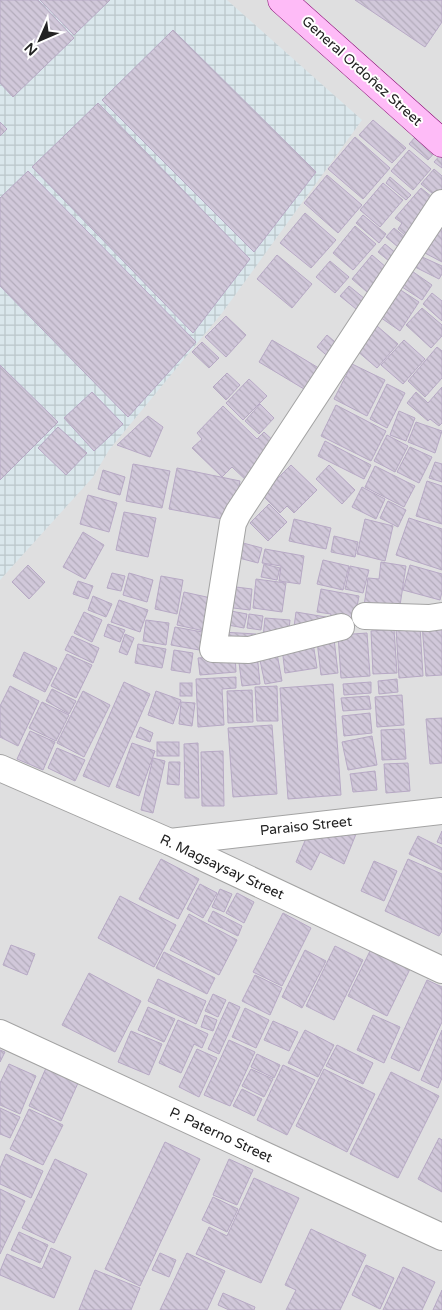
<svg xmlns="http://www.w3.org/2000/svg" width="442" height="1310" viewBox="0 0 442 1310" font-family="'Varela Round',sans-serif">
  <defs>
    <pattern id="industrial-grid" width="8" height="8" patternUnits="userSpaceOnUse" patternTransform="scale(1.25)"><rect width="8" height="8" fill="#dae7ec"/><path d="M0 4h8M4 0v8" fill="none" stroke="#bbc6ca"/></pattern>
    <pattern id="building-back-hatch" width="6" height="6" patternUnits="userSpaceOnUse" patternTransform="scale(1.25)"><rect width="6" height="6" fill="#d1c8da"/><path d="M-1 5l2 2M0 0l6 6M5-1l2 2" fill="none" stroke="#b3acbb"/></pattern>
  </defs>
  <rect width="100%" height="100%" fill="#f0e8f2"/>
  <rect fill="#dfdfe0" x="0" y="0" width="442" height="1310"/>
  <path fill="url(#industrial-grid)" d="M0,0H227L362,120L222,313L109,450L93,477L0,580Z"/>
  <g fill="url(#building-back-hatch)" stroke="#b7a9c5">
    <path d="M0,0H38L74,38L13,97L0,83Z"/>
    <path d="M40,0H110L74,35Z"/>
    <path d="M355,0H442V22L425,47Z"/>
    <path d="M173,30L316,172L254,252L102,100Z"/>
    <path d="M98,103L250,259L193,333L32,167Z"/>
    <path d="M373,120L406,148L392,163L359,135Z"/>
    <path d="M0,122L7,129L0,136Z"/>
    <path d="M417,135L436,151L428,160L409,144Z"/>
    <path d="M355,137L390,168L363,199L328,169Z"/>
    <path d="M409,150L431,169L413,190L391,171Z"/>
    <path d="M442,153V168L434,162Z"/>
    <path d="M434,169L442,176V192L438,198L421,184Z"/>
    <path d="M28,171L196,342L128,417L0,286V198Z"/>
    <path d="M327,175L362,205L338,233L304,203Z"/>
    <path d="M390,177L411,195L406,200L386,183Z"/>
    <path d="M383,183L403,200L380,227L360,210Z"/>
    <path d="M421,188L438,202L412,241L398,229L402,223L395,218Z"/>
    <path d="M305,213L336,240L311,268L280,243Z"/>
    <path d="M363,215L386,234L379,243L356,223Z"/>
    <path d="M442,224V262L423,252Z"/>
    <path d="M355,226L376,244L353,270L333,253Z"/>
    <path d="M394,228L412,243L404,252L386,237Z"/>
    <path d="M385,244L402,258L395,266L378,252Z"/>
    <path d="M277,255L312,284L292,308L257,279Z"/>
    <path d="M372,255L394,274L374,298L352,279Z"/>
    <path d="M420,256L442,266V274L439,279L415,267Z"/>
    <path d="M330,261L349,277L335,293L316,277Z"/>
    <path d="M409,269L432,285L422,300L399,285Z"/>
    <path d="M349,286L370,303L361,313L340,296Z"/>
    <path d="M396,287L419,302L400,331L377,315Z"/>
    <path d="M432,293L442,301V321L423,304Z"/>
    <path d="M422,308L442,325V336L431,348L406,325Z"/>
    <path d="M226,316L246,335L226,357L205,337Z"/>
    <path d="M377,326L398,344L377,368L356,350Z"/>
    <path d="M327,335L342,348L332,360L317,347Z"/>
    <path d="M272,340L322,370L309,392L259,362Z"/>
    <path d="M404,340L425,359L403,384L381,365Z"/>
    <path d="M202,342L219,358L209,368L192,352Z"/>
    <path d="M437,347L442,351V378L425,397L408,381Z"/>
    <path d="M352,364L385,380L367,416L334,399Z"/>
    <path d="M0,365L58,422L0,480Z"/>
    <path d="M227,373L240,385L226,400L213,387Z"/>
    <path d="M249,379L267,396L243,420L226,403Z"/>
    <path d="M387,384L405,393L387,428L370,419Z"/>
    <path d="M442,387V423L439,426L430,419L428,421L407,403L416,392L428,403Z"/>
    <path d="M92,392L123,424L94,451L64,418Z"/>
    <path d="M260,404L274,418L259,434L245,421Z"/>
    <path d="M336,405L386,431L371,461L321,436Z"/>
    <path d="M223,406L257,439L264,432L280,447L247,481L232,467L222,477L192,448L202,439L197,433Z"/>
    <path d="M399,411L415,418L406,441L390,435Z"/>
    <path d="M148,416L163,427L150,457L117,445Z"/>
    <path d="M416,422L442,431L435,453L408,442Z"/>
    <path d="M58,427L87,453L66,475L38,448Z"/>
    <path d="M387,435L408,446L395,472L374,461Z"/>
    <path d="M325,441L371,465L364,479L318,456Z"/>
    <path d="M410,447L432,457L419,483L397,472Z"/>
    <path d="M435,462L442,464V482L429,478Z"/>
    <path d="M133,464L170,471L162,508L126,501Z"/>
    <path d="M291,465L317,490L294,513L287,506L280,513L257,490L274,482Z"/>
    <path d="M329,465L355,490L342,504L316,479Z"/>
    <path d="M375,466L415,486L404,507L365,487Z"/>
    <path d="M177,468L240,481L233,521L169,509Z"/>
    <path d="M103,470L125,477L120,495L98,489Z"/>
    <path d="M427,481L442,486V524L416,516Z"/>
    <path d="M362,487L385,499L376,519L352,507Z"/>
    <path d="M88,495L117,503L109,532L80,524Z"/>
    <path d="M388,501L406,510L398,527L380,518Z"/>
    <path d="M269,504L287,522L268,541L250,523Z"/>
    <path d="M124,512L156,518L148,557L116,550Z"/>
    <path d="M409,518L442,529V570L396,555Z"/>
    <path d="M294,519L331,528L326,549L289,541Z"/>
    <path d="M365,519L393,526L385,561L357,554Z"/>
    <path d="M83,532L104,545L85,579L63,567Z"/>
    <path d="M334,536L358,542L355,557L331,552Z"/>
    <path d="M243,543L262,548L258,563L239,558Z"/>
    <path d="M265,549L304,556L300,584L279,581L281,566L262,563Z"/>
    <path d="M323,560L349,566L343,590L317,584Z"/>
    <path d="M381,562L406,566L399,612L364,606L368,578L379,579Z"/>
    <path d="M264,564L280,568L277,580L261,577Z"/>
    <path d="M28,565L45,582L29,599L12,582Z"/>
    <path d="M410,565L442,574V592L440,600L403,590Z"/>
    <path d="M350,566L369,570L363,593L345,589Z"/>
    <path d="M112,573L125,576L121,591L107,588Z"/>
    <path d="M129,573L153,580L147,602L123,595Z"/>
    <path d="M161,576L183,580L177,614L155,609Z"/>
    <path d="M256,579L286,583L282,612L253,608Z"/>
    <path d="M78,581L93,586L88,599L73,594Z"/>
    <path d="M236,587L252,589L250,610L233,608Z"/>
    <path d="M321,589L359,596L353,627L329,622L331,614L317,612Z"/>
    <path d="M184,592L220,600L213,633L177,625Z"/>
    <path d="M93,596L112,604L106,617L88,610Z"/>
    <path d="M119,600L148,610L140,632L111,622Z"/>
    <path d="M231,611L247,614L244,628L228,625Z"/>
    <path d="M84,612L102,620L92,642L74,633Z"/>
    <path d="M296,612L326,617L324,631L294,627Z"/>
    <path d="M249,614L263,616L261,630L247,628Z"/>
    <path d="M265,618L290,620L288,639L263,637Z"/>
    <path d="M146,620L169,623L166,645L143,641Z"/>
    <path d="M442,623V675L426,676L422,624Z"/>
    <path d="M108,624L125,630L120,642L104,636Z"/>
    <path d="M175,627L208,633L205,651L171,645Z"/>
    <path d="M420,627L423,676L399,678L396,628Z"/>
    <path d="M394,629L397,673L373,674L371,631Z"/>
    <path d="M222,632L256,634L255,647L221,645Z"/>
    <path d="M367,633L370,676L341,678L338,635Z"/>
    <path d="M125,634L134,638L127,655L119,652Z"/>
    <path d="M72,636L99,648L93,663L65,650Z"/>
    <path d="M334,639L338,673L321,675L317,641Z"/>
    <path d="M313,643L317,668L285,673L282,648Z"/>
    <path d="M138,644L166,649L162,668L135,663Z"/>
    <path d="M276,648L282,681L265,684L258,651Z"/>
    <path d="M174,650L193,653L190,673L171,670Z"/>
    <path d="M24,652L57,668L45,692L13,676Z"/>
    <path d="M257,653L260,684L242,686L238,655Z"/>
    <path d="M67,654L92,665L76,698L51,686Z"/>
    <path d="M235,655L236,672L200,675L198,658Z"/>
    <path d="M236,677V688L222,689L224,725L198,727L196,679Z"/>
    <path d="M397,679L398,692L379,694L378,681Z"/>
    <path d="M124,682L150,694L109,787L83,776Z"/>
    <path d="M371,682V693L344,695L343,684Z"/>
    <rect x="180" y="683" width="12" height="13"/>
    <path d="M333,684L341,795L288,799L280,688Z"/>
    <path d="M10,686L39,701L18,746L0,737V706Z"/>
    <path d="M277,686L278,721H257L255,687Z"/>
    <path d="M52,689L76,701L69,714L46,701Z"/>
    <path d="M252,690L253,722L228,723L227,691Z"/>
    <path d="M83,691L110,705L84,757L57,743Z"/>
    <path d="M156,691L181,700L173,724L148,715Z"/>
    <path d="M402,695L404,725L377,727L375,697Z"/>
    <path d="M369,696L371,709L343,711L341,698Z"/>
    <path d="M42,702L69,715L56,741L29,728Z"/>
    <path d="M181,702L195,703L192,726L179,724Z"/>
    <path d="M370,713L372,733L344,736L342,716Z"/>
    <path d="M442,718V763L430,764L426,719Z"/>
    <path d="M272,725L277,794L233,797L228,728Z"/>
    <path d="M140,727L153,733L150,742L136,737Z"/>
    <path d="M404,729L406,759L382,760L381,730Z"/>
    <path d="M30,731L55,742L43,770L17,759Z"/>
    <path d="M372,736L377,765L348,770L342,742Z"/>
    <rect x="157" y="742" width="22" height="14"/>
    <path d="M132,743L155,751L139,796L116,787Z"/>
    <path d="M198,743L199,798H185L184,744Z"/>
    <path d="M57,748L85,760L75,781L48,768Z"/>
    <path d="M223,751L224,806H202L201,752Z"/>
    <path d="M153,758L165,761L153,813L141,810Z"/>
    <path d="M169,762H180L179,785L167,784Z"/>
    <path d="M408,763L410,791L386,793L384,764Z"/>
    <path d="M375,771L377,790L353,792L350,774Z"/>
    <path d="M358,829L344,864L320,852L311,870L296,862L307,836Z"/>
    <path d="M442,831V844L437,842Z"/>
    <path d="M418,836L442,848V870L409,854Z"/>
    <path d="M161,859L199,879L178,919L139,899Z"/>
    <path d="M408,859L442,874V931L439,936L385,911Z"/>
    <path d="M374,861L397,871L384,901L361,891Z"/>
    <path d="M200,884L217,893L203,918L187,909Z"/>
    <path d="M220,889L232,894L224,912L212,907Z"/>
    <path d="M237,893L254,902L244,923L226,913Z"/>
    <path d="M120,896L176,925L154,967L98,938Z"/>
    <path d="M213,911L242,926L238,936L208,921Z"/>
    <path d="M283,913L311,928L282,986L253,972Z"/>
    <path d="M189,914L237,940L219,975L170,950Z"/>
    <path d="M11,945L35,954L27,975L3,965Z"/>
    <path d="M335,946L363,960L334,1020L306,1006Z"/>
    <path d="M371,949L410,969L387,1016L348,996Z"/>
    <path d="M305,950L326,961L302,1008L282,997Z"/>
    <path d="M164,952L215,978L207,994L156,968Z"/>
    <path d="M89,973L141,1001L115,1052L62,1025Z"/>
    <path d="M255,975L282,988L270,1015L242,1001Z"/>
    <path d="M158,979L206,1001L196,1024L148,1001Z"/>
    <path d="M427,980L442,987V1022L419,1071L391,1058Z"/>
    <path d="M213,994L226,1000L218,1017L205,1011Z"/>
    <path d="M229,1002L240,1007L219,1054L208,1049Z"/>
    <path d="M148,1007L175,1019L164,1042L138,1030Z"/>
    <path d="M245,1008L269,1020L256,1048L232,1037Z"/>
    <path d="M205,1015L217,1020L213,1031L201,1027Z"/>
    <path d="M373,1015L400,1027L384,1063L357,1050Z"/>
    <path d="M178,1020L208,1034L202,1048L194,1044L181,1073L159,1063Z"/>
    <path d="M273,1021L298,1032L289,1051L264,1040Z"/>
    <path d="M305,1030L334,1045L318,1077L288,1063Z"/>
    <path d="M442,1030V1078L438,1088L421,1080Z"/>
    <path d="M131,1031L162,1044L149,1075L118,1062Z"/>
    <path d="M229,1040L255,1052L230,1106L204,1095Z"/>
    <path d="M337,1045L373,1063L363,1084L326,1066Z"/>
    <path d="M197,1049L217,1058L199,1097L179,1087Z"/>
    <path d="M0,1050L5,1052L0,1062Z"/>
    <path d="M257,1054L280,1065L274,1078L251,1067Z"/>
    <path d="M9,1064L36,1076L20,1114L0,1105V1083Z"/>
    <path d="M283,1065L315,1080L287,1135L257,1120Z"/>
    <path d="M46,1068L78,1083L61,1121L29,1106Z"/>
    <path d="M251,1069L273,1079L264,1097L242,1086Z"/>
    <path d="M324,1069L375,1094L347,1152L296,1126Z"/>
    <path d="M391,1072L439,1096L398,1178L350,1154Z"/>
    <path d="M242,1089L262,1099L254,1116L233,1106Z"/>
    <path d="M0,1108L20,1117L10,1138L0,1134Z"/>
    <path d="M29,1109L63,1125L43,1165L10,1149Z"/>
    <path d="M439,1138L442,1140V1192L418,1179Z"/>
    <path d="M165,1142L200,1159L140,1286L105,1269Z"/>
    <path d="M6,1154L43,1171L31,1198L0,1184V1168Z"/>
    <path d="M55,1159L87,1174L54,1243L22,1228Z"/>
    <path d="M229,1159L253,1170L237,1205L213,1195Z"/>
    <path d="M254,1178L299,1198L261,1283L196,1254L209,1227L227,1236Z"/>
    <path d="M0,1189L25,1201L0,1254Z"/>
    <path d="M213,1197L238,1209L227,1232L202,1220Z"/>
    <path d="M311,1229L366,1255L340,1310H286L296,1290L285,1285Z"/>
    <path d="M19,1232L48,1245L40,1263L11,1250Z"/>
    <path d="M51,1248L71,1257L54,1298L0,1275V1271L7,1254L42,1269Z"/>
    <path d="M160,1253L176,1260L169,1277L152,1270Z"/>
    <path d="M187,1253L225,1271L207,1310H160Z"/>
    <path d="M366,1265L394,1278L380,1309L352,1295Z"/>
    <path d="M403,1267L435,1282L422,1310H383Z"/>
    <path d="M95,1270L140,1288L131,1310H79Z"/>
    <path d="M442,1290V1310H433Z"/>
    <path d="M223,1293L255,1307L254,1310H229L218,1305Z"/>
  </g>
  <g fill="none" stroke-linecap="round" stroke-linejoin="round">
    <g stroke="#a3a3a3" stroke-width="28">
      <g id="street">
        <path d="M365,616L429,618L442,616"/>
        <path d="M341,627L249,650L213,649L233,523L238,513L442,203"/>
        <path d="M0,768L170,842L442,970"/>
        <path d="M170,842L442,811"/>
        <path d="M0,1033L442,1237"/>
      </g>
    </g>
    <g stroke="#82006c" stroke-width="29">
      <path id="secondary" d="M282,0L442,143"/>
    </g>
    <use href="#street" stroke="#fff" stroke-width="26"/>
    <use href="#secondary" stroke="#febbf7" stroke-width="28"/>
  </g>
  <g text-anchor="middle" dominant-baseline="central" stroke-width="4" stroke-linejoin="round" paint-order="stroke">
    <g font-size="14" fill="#222" stroke="#fff">
      <text transform="translate(362 71) rotate(42)">General Ordoñez Street</text>
      <text transform="translate(306 826) rotate(-6)">Paraiso Street</text>
      <text transform="translate(222 867) rotate(25)">R. Magsaysay Street</text>
      <text transform="translate(221 1135) rotate(25)">P. Paterno Street</text>
    </g>
  </g>
  <g transform="translate(40 40) rotate(225)" stroke="#ffffff" stroke-width="4" paint-order="stroke">
  <path d="M0-4L9 19L0 12L-9 19Z" fill="#222222"/>
  <text y="-8" font-size="14" font-weight="bold" text-anchor="middle" fill="#222222">N</text>
  </g>
</svg>
